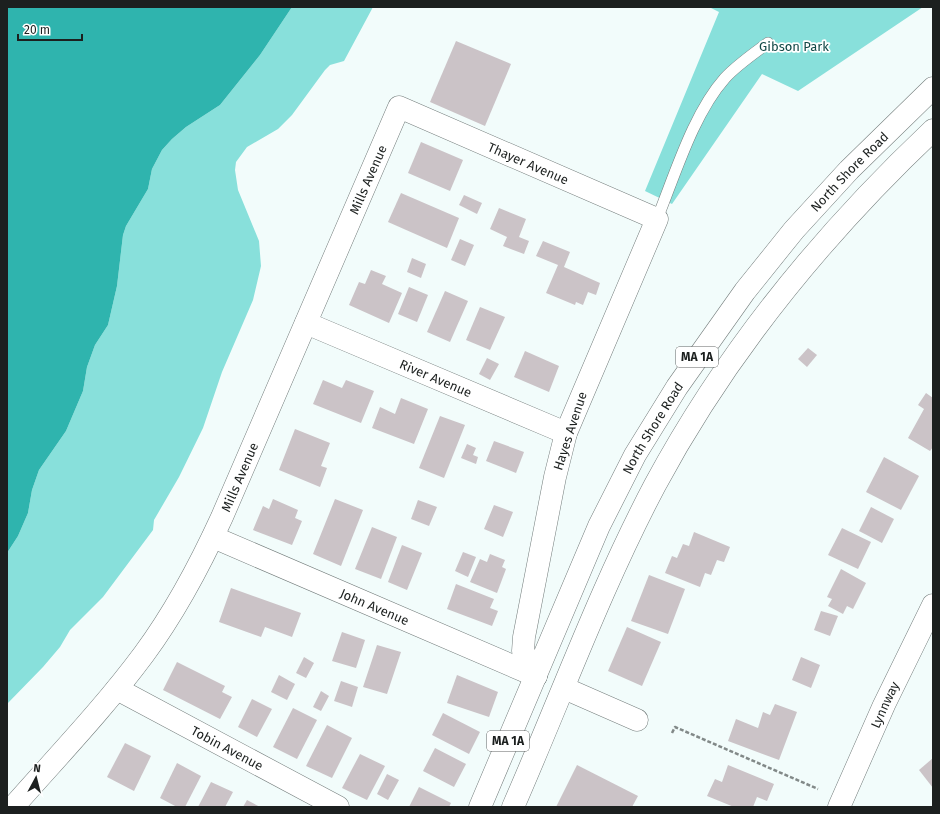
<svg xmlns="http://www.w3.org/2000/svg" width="940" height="814" viewBox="0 0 940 814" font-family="'Fira Sans',sans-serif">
  <rect width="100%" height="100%" fill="#f2fcfb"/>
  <g fill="#88e0db">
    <path d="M292,7H373L344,61L330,65L325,70L292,115L278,129L247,147L236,162L235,170L238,190L259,241L261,266L253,300L222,372L203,428L179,477L154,520L153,530L103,597L70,630L60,647L43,667L7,704V553L18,536L28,513L32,490L39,470L66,431L83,391L87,367L95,345L108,325L117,286L123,235L126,226L148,189L152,169L162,150L172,139L186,127L220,105L260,55Z"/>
    <path d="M709,7H923L798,91L762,74L672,204L645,191L719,12Z"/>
  </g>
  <path fill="#2fb4ae" d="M7,7H292L260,55L220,105L186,127L172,139L162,150L152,169L148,189L126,226L123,235L117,286L108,325L95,345L87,367L83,391L66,431L39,470L32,490L28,513L18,536L7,553Z"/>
  <g fill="#cbc3c7">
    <path d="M456,41L511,64L485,126L430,102Z"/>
    <path d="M421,142L463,160L450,191L408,173Z"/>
    <path d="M401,193L459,218L447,248L388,222Z"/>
    <path d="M464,195L482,203L477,214L459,205Z"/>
    <path d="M499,208L526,219L519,237L529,241L524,254L503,246L507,237L490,229Z"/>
    <path d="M460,239L474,245L465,266L451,260Z"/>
    <path d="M543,241L570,252L564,267L600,283L596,295L588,292L583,305L576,302L575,305L546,293L558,265L536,256Z"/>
    <path d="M412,258L426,264L421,278L407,272Z"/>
    <path d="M371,270L386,276L382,284L402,293L389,323L349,305L359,282L365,284Z"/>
    <path d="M409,287L428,295L417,322L398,314Z"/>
    <path d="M445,291L468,301L450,342L427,332Z"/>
    <path d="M480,307L505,317L490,350L466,340Z"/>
    <path d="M808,348L817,355L807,367L798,359Z"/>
    <path d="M525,351L559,366L549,392L514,377Z"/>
    <path d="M487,358L499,364L490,380L479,374Z"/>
    <path d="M323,380L342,388L346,380L374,391L361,423L313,404Z"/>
    <path d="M926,393L933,398V447L930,451L908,438L924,409L918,405Z"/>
    <path d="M401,398L428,409L414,444L372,428L380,407L395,414Z"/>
    <path d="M440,416L465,425L444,478L419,468Z"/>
    <path d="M295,429L330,443L321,466L327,468L320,487L279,470Z"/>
    <path d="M494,441L524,452L516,473L486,461Z"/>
    <path d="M467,444L476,448L473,455L478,457L476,464L461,458Z"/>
    <path d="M884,457L919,476L901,510L866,492Z"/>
    <path d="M273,499L298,510L295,518L302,521L292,545L253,530L263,506L269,509Z"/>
    <path d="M335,499L363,510L341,566L313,554Z"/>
    <path d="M418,500L437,507L429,526L411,519Z"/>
    <path d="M494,505L513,512L503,537L484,529Z"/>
    <path d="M871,507L894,519L882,543L859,531Z"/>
    <path d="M372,527L397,537L381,579L355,569Z"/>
    <path d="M842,528L871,542L858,569L828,555Z"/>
    <path d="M694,532L730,547L724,562L717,560L711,575L705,573L700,587L665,573L672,556L677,558L683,544L689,546Z"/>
    <path d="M402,545L422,553L407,590L388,582Z"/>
    <path d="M463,552L476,557L468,577L455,571Z"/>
    <path d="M490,554L505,560L502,567L506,569L497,593L470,582L480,559L487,562Z"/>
    <path d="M841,569L866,583L853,609L847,606L843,614L828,606L832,599L827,597Z"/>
    <path d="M649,575L685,589L668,634L631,621Z"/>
    <path d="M456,584L494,599L490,608L498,611L492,626L447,609Z"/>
    <path d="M231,588L301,613L292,637L265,627L261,637L219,622Z"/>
    <path d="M821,611L838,616L830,636L814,630Z"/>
    <path d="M627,627L661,642L642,686L608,671Z"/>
    <path d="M342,632L365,640L356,668L332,661Z"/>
    <path d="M377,645L401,652L387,694L363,687Z"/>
    <path d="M304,657L314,663L306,678L296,673Z"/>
    <path d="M801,657L820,665L811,688L792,680Z"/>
    <path d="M177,662L225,686L222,692L232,697L220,719L163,690Z"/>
    <path d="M279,675L295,684L287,700L271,692Z"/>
    <path d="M457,675L498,692L489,717L447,703Z"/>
    <path d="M341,681L358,687L352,707L334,701Z"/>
    <path d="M321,691L329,696L321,711L313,707Z"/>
    <path d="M252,699L272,709L257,737L238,727Z"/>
    <path d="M775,704L797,712L779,760L728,741L736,719L758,728L763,712L770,715Z"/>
    <path d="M293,708L317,720L297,759L273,747Z"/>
    <path d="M443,713L480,732L469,754L432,735Z"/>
    <path d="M327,725L352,738L332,778L306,766Z"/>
    <path d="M125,743L151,756L134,791L107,777Z"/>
    <path d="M435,748L466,764L454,787L423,771Z"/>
    <path d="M360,754L385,766L367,800L342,788Z"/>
    <path d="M933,758V788L919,770Z"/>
    <path d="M177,763L201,776L185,807H177L160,798Z"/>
    <path d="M577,765L638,796L632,807H556Z"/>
    <path d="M728,765L774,784L767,801L757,797L753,807H734L707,796L715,779L722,782Z"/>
    <path d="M387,774L399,780L388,800L377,794Z"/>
    <path d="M211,782L233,792L225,807H198Z"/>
    <path d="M419,787L451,803L449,807H409Z"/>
    <path d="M247,800L260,807H243Z"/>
  </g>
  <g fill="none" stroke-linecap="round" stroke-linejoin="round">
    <g stroke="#747d7c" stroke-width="12">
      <path id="service" d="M657,219C675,175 693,114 725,78C737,65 753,54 768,43"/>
    </g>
    <g stroke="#747d7c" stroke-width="23">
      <g id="minor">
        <path id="s1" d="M306,323L566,433"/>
        <path id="s2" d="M213,537L536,676"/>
        <path d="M564,688L637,720"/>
        <path id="s3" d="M117,689L338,807"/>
        <path id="s4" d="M13,807C57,757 104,708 144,654C175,612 200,565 222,517L399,107L657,219L566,433L555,477L524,637L523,651L536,676"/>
      </g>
    </g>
    <g stroke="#747d7c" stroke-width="23">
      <g id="secondary">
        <path id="s5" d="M839,807L884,705L933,605"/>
      </g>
    </g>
    <g stroke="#747d7c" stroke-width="23">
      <g id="trunk">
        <path id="s6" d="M480,807L599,526L635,455L677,387L745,291L794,230L849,170L933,88"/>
        <path d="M513,807C560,700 600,589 655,485C726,353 824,233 933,130"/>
      </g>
    </g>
    <path stroke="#828988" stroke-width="2.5" stroke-dasharray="4 2" stroke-linecap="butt" d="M672,733L675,727L818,789"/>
    <use href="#service" stroke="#fff" stroke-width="11"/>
    <use href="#minor" stroke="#fff" stroke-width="22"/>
    <use href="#secondary" stroke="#fff" stroke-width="22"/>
    <use href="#trunk" stroke="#fff" stroke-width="22"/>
  </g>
  <g text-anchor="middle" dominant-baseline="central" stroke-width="3.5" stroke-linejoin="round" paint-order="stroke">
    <g fill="#fff" stroke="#606362" stroke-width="1">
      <rect x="676" y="347" width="42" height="20" rx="3"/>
      <rect x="487" y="731" width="42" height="20" rx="3"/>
    </g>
    <g font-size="12" font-weight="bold" fill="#1c201f">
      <text x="697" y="357">MA 1A</text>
      <text x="508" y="741">MA 1A</text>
    </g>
    <g font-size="13" fill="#114846" stroke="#fff">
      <text x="794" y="46">Gibson Park</text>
    </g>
    <g font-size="13" fill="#1c201f" stroke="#fff">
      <text stroke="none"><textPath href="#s4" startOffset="947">Thayer Avenue</textPath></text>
      <text stroke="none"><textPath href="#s6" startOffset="741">North Shore Road</textPath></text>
      <text stroke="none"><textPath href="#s4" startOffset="727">Mills Avenue</textPath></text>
      <text stroke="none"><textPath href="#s1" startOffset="141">River Avenue</textPath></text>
      <text stroke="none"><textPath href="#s6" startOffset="417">North Shore Road</textPath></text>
      <text transform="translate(570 431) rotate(-72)">Hayes Avenue</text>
      <text stroke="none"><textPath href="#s4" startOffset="403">Mills Avenue</textPath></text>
      <text stroke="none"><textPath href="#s2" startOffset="176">John Avenue</textPath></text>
      <text stroke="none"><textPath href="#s5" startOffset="112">Lynnway</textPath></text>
      <text stroke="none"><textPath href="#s3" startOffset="125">Tobin Avenue</textPath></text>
    </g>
  </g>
  <rect width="940" height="814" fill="none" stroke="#1c201f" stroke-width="16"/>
  <g transform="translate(36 778) rotate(7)" stroke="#ffffff" stroke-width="3" paint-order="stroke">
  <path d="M0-3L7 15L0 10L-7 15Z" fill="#1c201f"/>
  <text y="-6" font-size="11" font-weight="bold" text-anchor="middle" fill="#1c201f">N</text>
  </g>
  <path d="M18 34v6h64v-6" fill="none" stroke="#1c201f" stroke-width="2"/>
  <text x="24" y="34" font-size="12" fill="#1c201f" stroke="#ffffff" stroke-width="3" paint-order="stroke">20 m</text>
</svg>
